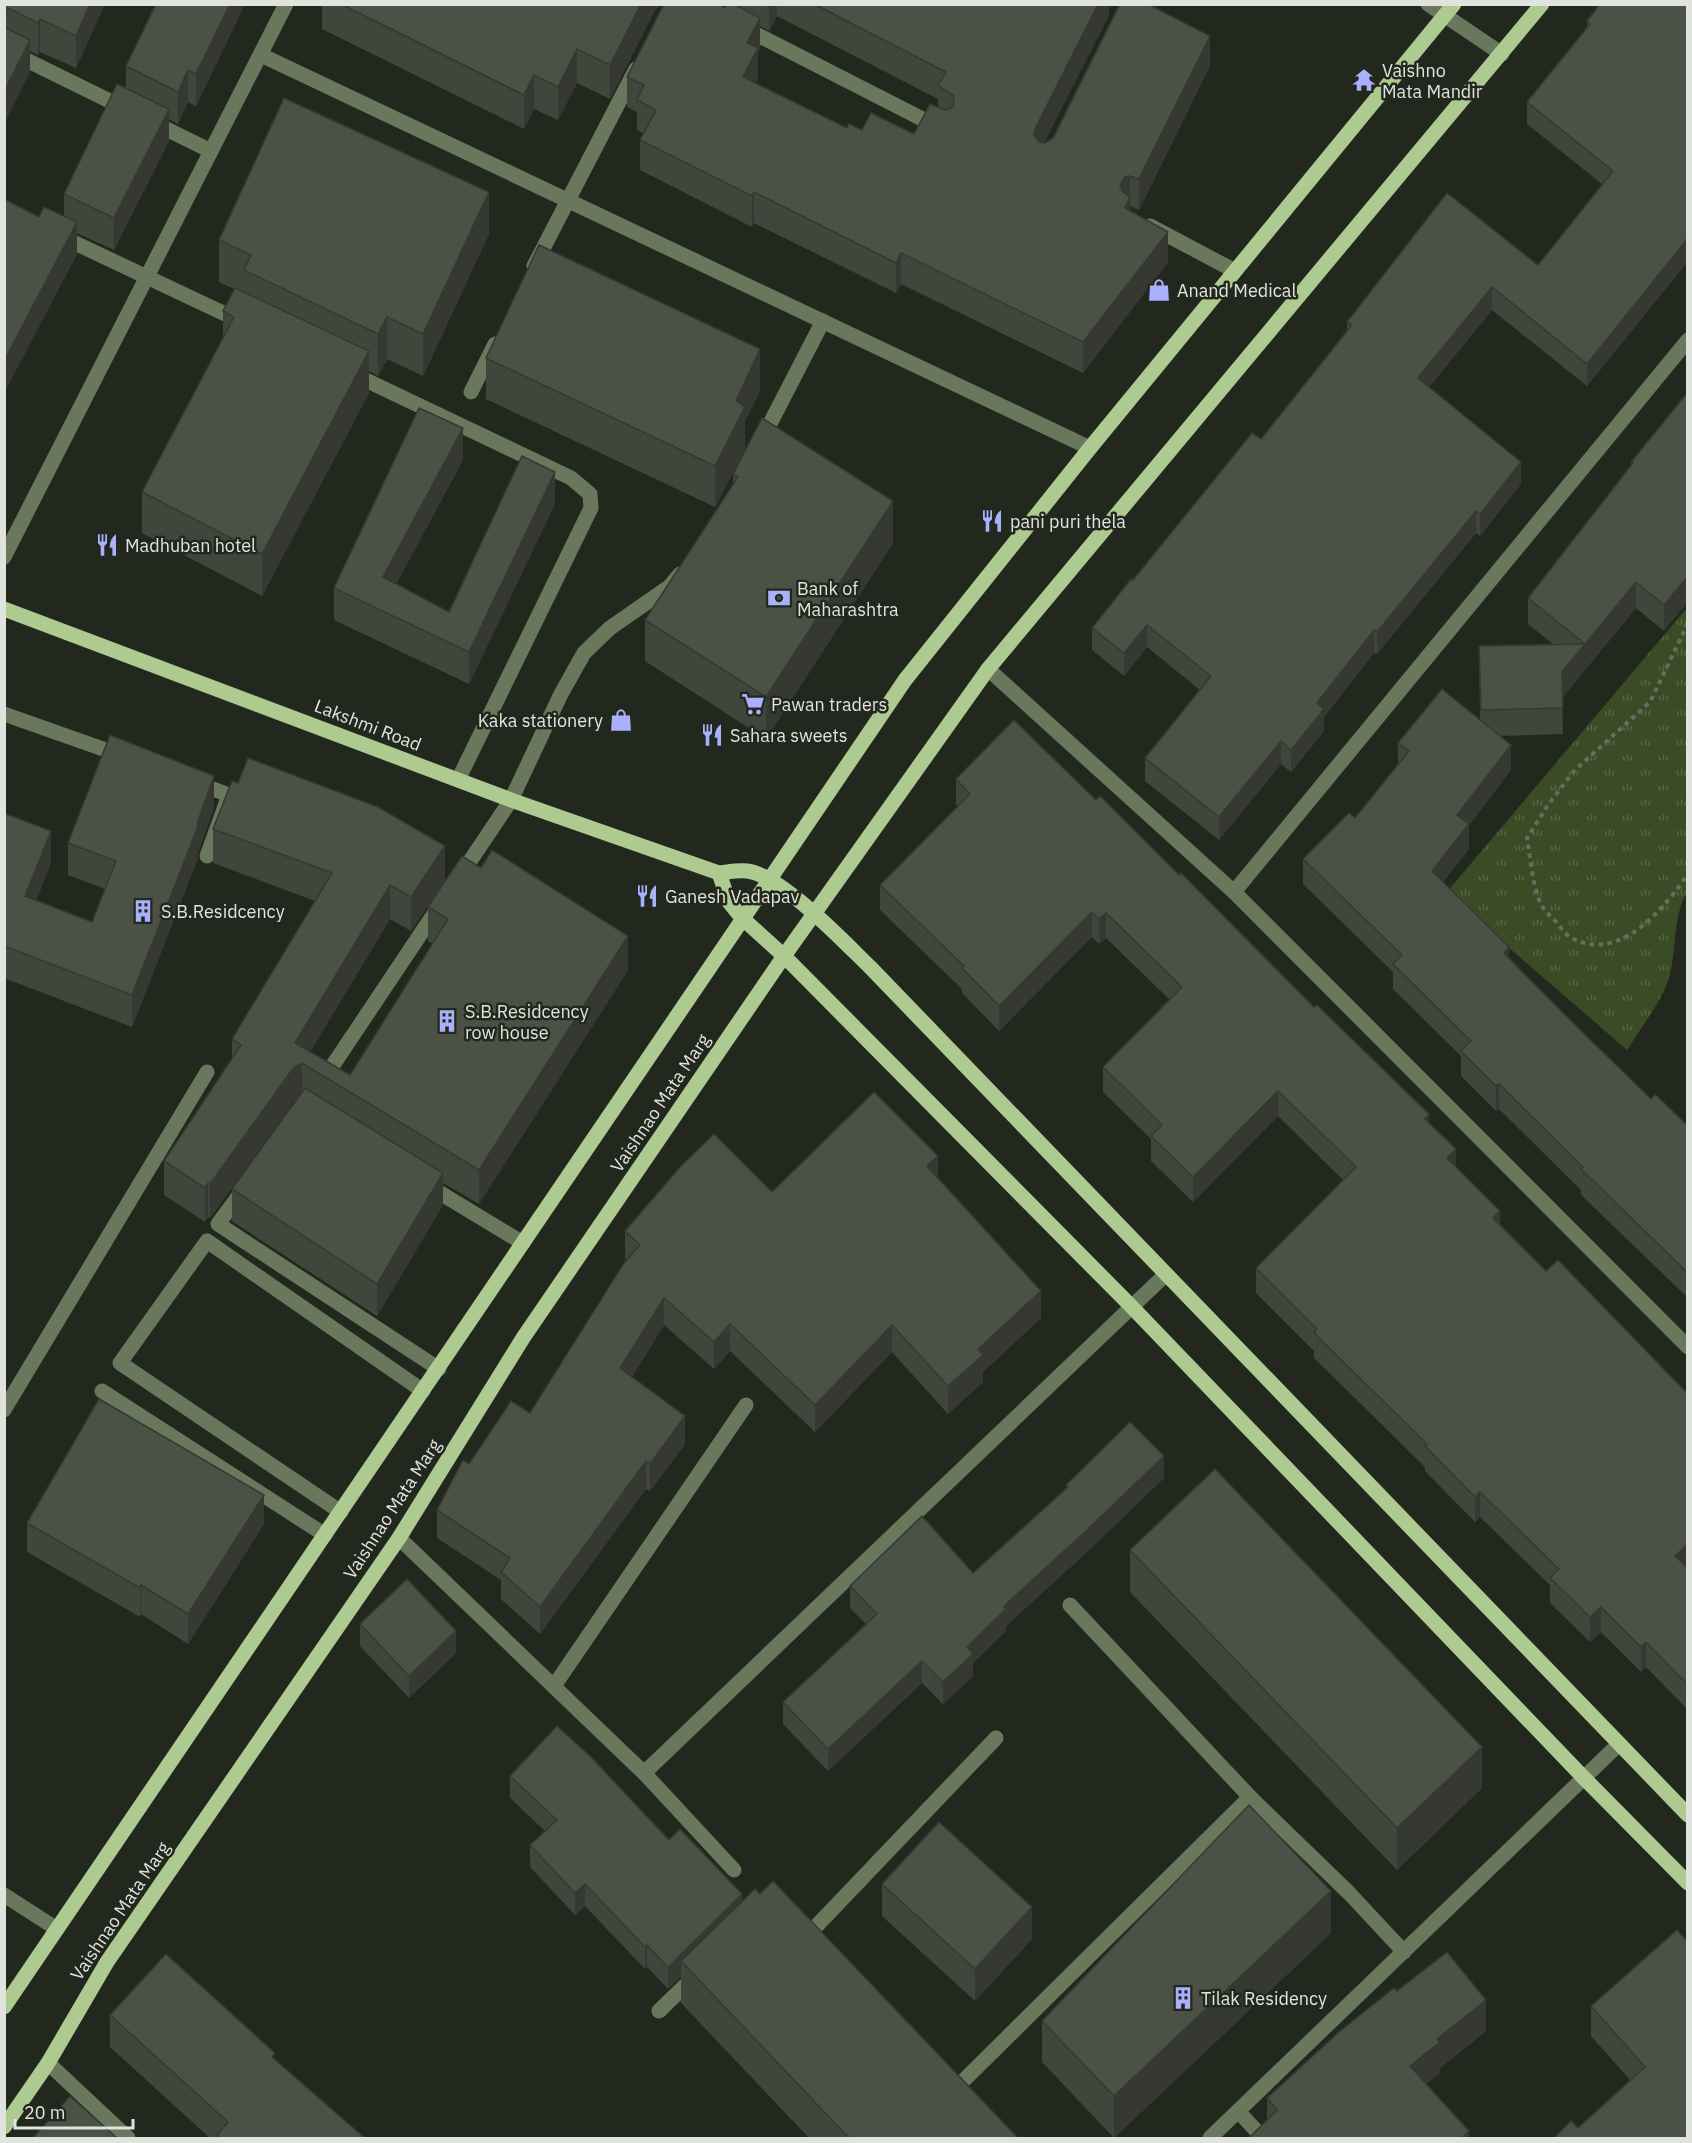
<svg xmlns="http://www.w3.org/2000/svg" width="1692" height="2143" viewBox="0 0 1692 2143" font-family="'IBM Plex Sans',sans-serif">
  <defs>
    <pattern id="grass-tufts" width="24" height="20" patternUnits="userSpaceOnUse" patternTransform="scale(1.5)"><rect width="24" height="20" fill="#3a4c26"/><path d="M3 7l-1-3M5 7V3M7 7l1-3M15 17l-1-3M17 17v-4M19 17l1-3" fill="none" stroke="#566645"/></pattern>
  </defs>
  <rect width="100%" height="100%" fill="#23281e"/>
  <path fill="url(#grass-tufts)" d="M1687,608V892C1672,918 1677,950 1669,978C1661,1003 1641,1027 1627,1050L1446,893Z"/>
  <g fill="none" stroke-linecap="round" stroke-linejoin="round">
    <path stroke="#686c63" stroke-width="4" stroke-dasharray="4.5 4.5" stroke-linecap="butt" d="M1688,623L1650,702L1574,771L1548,805L1527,838C1530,857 1533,889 1542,906C1545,912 1553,918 1557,923C1561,928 1565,934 1570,937C1618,965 1664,909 1688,874"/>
    <g stroke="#69775c" stroke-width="15">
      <path d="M1428,4L1502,54"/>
      <path d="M742,27L940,128"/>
      <path d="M4,49L128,110"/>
      <path d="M261,55L1090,448"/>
      <path d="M152,122L211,151"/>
      <path d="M1150,226L1235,271"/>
      <path d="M58,235L240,321"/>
      <path d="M534,266L636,69"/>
      <path d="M351,373L571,478L590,494L591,508L458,780"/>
      <path d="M471,392L495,344"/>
      <path d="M761,441L823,321"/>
      <path d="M4,557L286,4"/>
      <path d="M988,669L1234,892L1688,1347"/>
      <path d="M4,714L123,756"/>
      <path d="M196,783L224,793L228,798L207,856"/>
      <path d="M460,876L511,800L561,694L584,653L610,628L669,587L680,574"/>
      <path d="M1234,892L1688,340"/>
      <path d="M323,1080L438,908"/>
      <path d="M427,1185L523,1243"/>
      <path d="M243,1190L218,1224L439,1369"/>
      <path d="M102,1391L325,1535"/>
      <path d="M4,1410L207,1072"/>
      <path d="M341,1512L120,1363L207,1241L423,1391"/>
      <path d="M399,1538L644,1773L734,1870"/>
      <path d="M1070,1605L1250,1797L1349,1893L1404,1952"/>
      <path d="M554,1686L746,1405"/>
      <path d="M644,1773L1165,1275"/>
      <path d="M4,1895L57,1929"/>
      <path d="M805,1938L996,1738"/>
      <path d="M659,2011L696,1975"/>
      <path d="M48,2063L128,2138"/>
      <path d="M953,2091L1250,1797"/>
      <path d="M1238,2111L1263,2138"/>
      <path d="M1210,2138L1619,1744"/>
    </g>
    <g stroke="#adca91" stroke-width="15">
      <path d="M4,609L511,800L719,873C728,872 738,870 747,871C780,874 845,943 870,967L1688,1815"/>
      <path d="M719,873L729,902L742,918L784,956L1131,1306L1584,1778L1688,1883"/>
      <path d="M4,2007L905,680L1090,448L1454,4"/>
      <path d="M4,2127L48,2063L107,1962L399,1538L523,1338L784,956L988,669L1542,4"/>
    </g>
  </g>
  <g fill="#41463c" fill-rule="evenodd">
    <path d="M4,4H105L76,68L40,52L38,55L30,51V72L4,124Z"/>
    <path d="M245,4L196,106L188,102L178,124L169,119V141L114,250L77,233V254L4,393V199L39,217L64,216V194L126,88V66Z"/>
    <path d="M322,4H661L655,10L610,99L577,83L558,120L534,109L524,129L322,29Z"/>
    <path d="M737,4H1109V15L1044,143H1045L1210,66L1139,210L1130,206V211L1168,262L1083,373L901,284L896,293L754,223L752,227L640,170V140L644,134L637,130V112L627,107V77L725,8L737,6ZM777,16L938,99V108L914,134L847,128L755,83L758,79V53L760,48V26L769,31Z"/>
    <path d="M1688,4V261L1587,386L1492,310L1429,387L1521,484L1480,536L1476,533L1377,654L1374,653L1324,717V731L1291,772L1281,764L1219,840L1145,781V758L1200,690L1147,647L1124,676L1092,650V628L1133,580L1261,439L1347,330V322L1538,265L1602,184L1527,124V102L1587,27V21Z"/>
    <path d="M489,234L423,376L387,359L378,376L369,371V393L262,596L142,533V492L223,338V311L234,289L219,282V240Z"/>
    <path d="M486,358L760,391L745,421V449L715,507L486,399Z"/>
    <path d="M1688,392L1664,631L1636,608L1562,698L1563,734L1500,736L1511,770L1469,825V849L1443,882L1509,958L1566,1016L1651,1099L1688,1126V1298L1581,1195V1190L1499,1109L1496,1111L1461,1076V1056L1393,989V972L1303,884V859L1355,818L1398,765V743L1480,720L1479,646L1553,644L1528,624V598L1631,466V462Z"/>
    <path d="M463,460L396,584L449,612L555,504L469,684L334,620V588Z"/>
    <path d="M733,474L893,543L766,739L645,661V620L733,485Z"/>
    <path d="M956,779L1096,800L1429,1123L1456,1167L1500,1224L1546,1271L1688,1394V1710L1646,1667L1641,1672L1601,1632L1590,1642L1550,1603V1585L1480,1517L1475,1522L1425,1471V1467L1314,1358V1351L1256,1293V1268L1343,1180L1278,1116L1193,1202L1151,1161V1139L1103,1092V1067L1170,1000L1106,938L1099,944L1092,937L999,1031L962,993V989L880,910V885L958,807L956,805Z"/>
    <path d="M214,808L198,853V858L132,1027L4,978V813L51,863L36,901L92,922L105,889L68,875V843Z"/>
    <path d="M213,829L445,881L411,931L390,919L310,1052L350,1075L433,944L428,941V907L628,970L479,1204L443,1183V1205L377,1316L232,1221V1189L296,1101H294L210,1218L208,1217L205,1222L164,1195V1161L232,1058V1039L315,901L213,863Z"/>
    <path d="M938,1178L1041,1318L983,1372V1382L948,1414L892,1352L815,1432L730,1351L714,1369L664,1325L632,1377L685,1444L650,1491L646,1489L540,1634L501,1599V1580L437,1538V1510L469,1464L530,1413L627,1260L625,1258V1231L772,1192Z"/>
    <path d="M1164,1478L1087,1552L1006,1626V1631L973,1663V1676L943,1704L922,1683L828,1771L783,1724V1702L866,1624L850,1608V1586L973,1573L1066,1489V1485Z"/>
    <path d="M27,1523L264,1524L188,1644L141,1614L140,1617L27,1552Z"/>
    <path d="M1130,1550L1482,1788L1397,1870L1130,1592Z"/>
    <path d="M360,1624L456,1653L409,1698L360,1646Z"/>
    <path d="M510,1776L669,1840L1019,2139H810L681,2003V1976L668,1989L647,1967L645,1969L585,1906L575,1915L530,1867V1845L545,1831L510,1798Z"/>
    <path d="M882,1884L1032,1939L975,2001L882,1916Z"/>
    <path d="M1331,1933L1114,2138L1042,2062V2021Z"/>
    <path d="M1688,1942V2139L1578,2128L1630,2080L1591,2036V2006Z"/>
    <path d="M1397,1991L1486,2031L1440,2068V2073L1426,2084L1469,2139L1267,2120V2098Z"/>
    <path d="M110,2015L275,2059L366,2139H211L110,2047Z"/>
  </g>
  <g fill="#353931">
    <path d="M90,4H105L76,68V36Z"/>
    <path d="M230,4H245L196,106V74Z"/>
    <path d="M641,4H661L655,10L610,99V65Z"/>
    <path d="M769,4H777V16L769,31Z"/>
    <path d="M1098,4H1109V15L1035,160L1034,135L1035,129Z"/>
    <path d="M760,18V48L758,53V79L743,107V77L747,43Z"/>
    <path d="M40,19V52L38,55V23Z"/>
    <path d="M1210,36V66L1139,210V179Z"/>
    <path d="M30,40V72L4,124V92Z"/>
    <path d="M577,49V83L558,120V87Z"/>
    <path d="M188,70V102L178,124V92Z"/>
    <path d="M534,75V109L524,129V95Z"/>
    <path d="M169,109V141L114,250V218Z"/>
    <path d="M1130,176V227L1125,238L1120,185L1125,177Z"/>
    <path d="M489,192V234L423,376V334Z"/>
    <path d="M754,192V223L752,227V196Z"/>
    <path d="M77,222V254L4,393V361Z"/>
    <path d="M1168,232V262L1083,373V342Z"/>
    <path d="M1688,238V261L1587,386V364Z"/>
    <path d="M901,253V284L896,293V263Z"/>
    <path d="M1492,287V310L1418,401V378Z"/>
    <path d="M387,317V359L378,376V334Z"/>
    <path d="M760,349V391L745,421V449L715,507V466L736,401Z"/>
    <path d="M369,351V393L262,596V554Z"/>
    <path d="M463,428V460L383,609V577Z"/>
    <path d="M1521,462V484L1480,536V514Z"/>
    <path d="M555,472V504L469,684V652Z"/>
    <path d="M893,501V543L766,739V697Z"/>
    <path d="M1476,511V533L1377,654V632Z"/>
    <path d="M1688,576V602L1664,631V605Z"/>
    <path d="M1636,582V608L1562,698V672Z"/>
    <path d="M1147,625V647L1124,676V653Z"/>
    <path d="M1374,630V653L1324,717V731L1291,772V750L1317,703Z"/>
    <path d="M1281,741V764L1219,840V817Z"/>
    <path d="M1511,745V770L1469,825V849L1432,896V871L1457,815Z"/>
    <path d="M214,776V808L198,853V858L132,1027V995Z"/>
    <path d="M51,831V863L25,928V896Z"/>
    <path d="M445,846V881L411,931V897Z"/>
    <path d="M390,885V919L302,1065V1097L294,1101L210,1218V1184Z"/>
    <path d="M1092,912V937L999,1031V1006Z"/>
    <path d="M1106,913V938L1099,944V919Z"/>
    <path d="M628,936V970L479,1204V1170Z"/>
    <path d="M1509,947V972L1504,953Z"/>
    <path d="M1499,1084V1109L1496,1111V1086Z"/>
    <path d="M1278,1091V1116L1193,1202V1177Z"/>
    <path d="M1429,1114V1139L1425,1119Z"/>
    <path d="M1456,1149V1174L1447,1158Z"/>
    <path d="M938,1156V1183L927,1166Z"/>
    <path d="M443,1173V1205L377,1316V1284Z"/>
    <path d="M208,1183V1217L205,1222V1188Z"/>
    <path d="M1500,1211V1236L1493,1218Z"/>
    <path d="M1041,1291V1318L983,1372V1382L948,1414V1386L978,1349Z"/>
    <path d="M664,1298V1325L620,1395V1368Z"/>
    <path d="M730,1324V1351L714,1369V1342Z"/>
    <path d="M892,1325V1352L815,1432V1405Z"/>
    <path d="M685,1416V1444L650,1491V1464Z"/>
    <path d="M1164,1456V1478L1087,1552L1006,1626V1631L973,1663V1676L943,1704V1682L967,1647L1004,1606Z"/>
    <path d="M646,1461V1489L540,1634V1607Z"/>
    <path d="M1480,1492V1517L1475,1522V1497Z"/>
    <path d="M264,1495V1524L188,1644V1614Z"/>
    <path d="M1688,1544V1569L1675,1556Z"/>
    <path d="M141,1585V1614L140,1617V1588Z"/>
    <path d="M1601,1607V1632L1590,1642V1617Z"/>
    <path d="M456,1631V1653L409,1698V1676Z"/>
    <path d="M1646,1642V1667L1641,1672V1647Z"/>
    <path d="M922,1661V1683L828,1771V1749Z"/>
    <path d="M1482,1747V1788L1397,1870V1828Z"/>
    <path d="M585,1884V1906L575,1915V1893Z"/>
    <path d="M1331,1891V1933L1114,2138V2096Z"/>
    <path d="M742,1894V1916L681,1961V1976L668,1989V1967Z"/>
    <path d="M1032,1907V1939L975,2001V1969Z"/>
    <path d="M647,1945V1967L645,1969V1947Z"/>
    <path d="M1486,2000V2031L1440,2068V2073L1410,2097V2066L1437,2039Z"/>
    <path d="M1469,2131V2139H1461Z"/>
  </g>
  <g fill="#4c5146" stroke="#353931" stroke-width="1.5">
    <path d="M4,4H90L76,36L40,19L38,23L8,8H4Z"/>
    <path d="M156,4H230L196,74L188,70L178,92L126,66Z"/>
    <path d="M341,4H641L610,65L577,49L558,87L534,75L524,95Z"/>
    <path d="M664,4H719L725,8L726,4H734L760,18L747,43L758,48L743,77L847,128L849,124L862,130L871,113L914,134L930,104L945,110L951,108L954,105L953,95L938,86L946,72L814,4H1098L1035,129L1034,135L1039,142L1045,143L1053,138L1120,4H1148L1210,36L1139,179L1130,176L1125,177L1120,185L1122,191L1130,197L1125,208L1168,232L1083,342L901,253L896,263L754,192L752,196L640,140L656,110L637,100L644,85L627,77Z"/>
    <path d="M1600,4H1688V238L1587,364L1492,287L1418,378L1521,462L1480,514L1476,511L1377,632L1374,630L1317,703L1324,709L1291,750L1281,741L1219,817L1145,758L1211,676L1147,625L1124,653L1092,628L1131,579L1133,580L1252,433L1261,439L1352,325L1347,322L1447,193L1538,265L1613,171L1527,102L1590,24L1587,21Z"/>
    <path d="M4,27L30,40L4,92Z"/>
    <path d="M117,84L169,109L114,218L64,194Z"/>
    <path d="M284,98L489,192L423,334L387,317L378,334L244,270L251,255L219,240Z"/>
    <path d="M4,199L39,217L44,207L77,222L4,361Z"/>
    <path d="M539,245L760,349L736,401L745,407L715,466L486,358Z"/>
    <path d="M235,288L369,351L262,554L142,492L234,317L223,311Z"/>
    <path d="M1688,392V576L1664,605L1636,582L1562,672L1563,708L1481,710L1479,646L1585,644L1528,598L1633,463L1631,462Z"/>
    <path d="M419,408L463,428L383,577L449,612L522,456L555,472L469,652L334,588Z"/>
    <path d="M762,418L893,501L766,697L645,620L738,477L733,474Z"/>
    <path d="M1442,689L1511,745L1457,815L1469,824L1432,871L1509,947L1504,953L1566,1016L1651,1099L1655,1094L1688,1126V1273L1581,1169L1583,1167L1499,1084L1496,1086L1461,1051L1471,1041L1393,964L1402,955L1303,859L1349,813L1355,818L1409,751L1398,743Z"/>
    <path d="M1014,720L1096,800L1100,796L1179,875L1181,873L1314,1007L1317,1005L1429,1114L1425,1119L1456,1149L1447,1158L1500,1211L1493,1218L1546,1271L1558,1260L1688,1394V1544L1675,1556L1688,1568V1685L1646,1642L1641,1647L1601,1607L1590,1617L1550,1578L1559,1569L1480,1492L1475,1497L1425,1446L1427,1444L1314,1333L1317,1329L1256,1268L1356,1167L1278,1091L1193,1177L1151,1136L1162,1125L1103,1067L1182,987L1106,913L1099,919L1092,912L999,1006L962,968L964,966L880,885L970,794L956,779Z"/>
    <path d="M110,735L214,776L198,821V826L132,995L4,946V813L51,831L25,896L92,922L116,861L68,843Z"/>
    <path d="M248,758L378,807L445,846L411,897L390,885L295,1043L350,1075L448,919L428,907L462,856L481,868L492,850L628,936L479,1170L302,1063L294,1067L210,1184L208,1183L205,1188L164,1161L241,1045L232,1039L332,873L213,829L232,781L238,783Z"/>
    <path d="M305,1088L443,1173L377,1284L232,1189Z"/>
    <path d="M874,1092L938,1156L927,1166L1041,1291L978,1349L983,1355L948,1386L892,1325L815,1405L730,1324L714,1342L664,1298L620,1368L685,1416L650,1464L646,1461L540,1607L501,1572L510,1558L437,1510L463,1460L469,1464L511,1401L530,1413L624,1263L640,1245L625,1231L681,1166L714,1134L772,1192Z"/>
    <path d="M99,1399L264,1495L188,1614L141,1585L140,1588L27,1523Z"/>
    <path d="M1130,1422L1164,1456L1087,1530L1004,1606L1006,1609L967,1647L973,1654L943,1682L922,1661L828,1749L783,1702L877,1614L850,1586L922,1516L973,1573L1068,1487L1066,1485Z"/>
    <path d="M1215,1469L1482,1747L1397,1828L1130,1550Z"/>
    <path d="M407,1579L456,1631L409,1676L360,1624Z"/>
    <path d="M557,1726L591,1757L669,1840L680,1829L742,1894L668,1967L647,1945L645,1947L585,1884L575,1893L530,1845L557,1820L510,1776Z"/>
    <path d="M1249,1805L1331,1891L1114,2096L1042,2021Z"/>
    <path d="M939,1822L1032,1907L975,1969L882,1884Z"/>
    <path d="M773,1881L1019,2139H850L681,1961L755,1889L760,1894Z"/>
    <path d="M1677,1930L1688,1942V2139H1553L1571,2121L1578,2128L1645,2067L1591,2006Z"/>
    <path d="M1447,1952L1486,2000L1437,2039L1440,2042L1410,2066L1469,2131L1461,2139H1248L1277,2110L1267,2098L1339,2032L1394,1988L1397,1991Z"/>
    <path d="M166,1954L275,2053L272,2057L366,2139H221L217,2135L228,2122L110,2015Z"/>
    <path d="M70,2096L118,2139H32Z"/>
  </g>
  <defs>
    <g id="temple-bare" transform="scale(1.8)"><path d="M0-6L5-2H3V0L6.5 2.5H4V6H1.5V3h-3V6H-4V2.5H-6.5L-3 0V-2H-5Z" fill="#a9b0fc" stroke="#23281e" stroke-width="2.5" paint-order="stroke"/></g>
    <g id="shop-bare" transform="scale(1.8)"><path d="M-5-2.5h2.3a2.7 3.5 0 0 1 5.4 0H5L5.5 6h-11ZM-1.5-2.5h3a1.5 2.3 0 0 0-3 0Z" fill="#a9b0fc" stroke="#23281e" stroke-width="2.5" paint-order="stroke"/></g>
    <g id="restaurant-bare" transform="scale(1.8)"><path d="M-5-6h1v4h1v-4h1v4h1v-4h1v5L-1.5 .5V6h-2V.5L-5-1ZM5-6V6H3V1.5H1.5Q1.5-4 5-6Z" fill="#a9b0fc" stroke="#23281e" stroke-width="2.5" paint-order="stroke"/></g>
    <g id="bank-bare" transform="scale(1.8)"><path d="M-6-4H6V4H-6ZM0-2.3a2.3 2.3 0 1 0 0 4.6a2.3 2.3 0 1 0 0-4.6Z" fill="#a9b0fc" stroke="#23281e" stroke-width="2.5" paint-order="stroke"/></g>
    <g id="supermarket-bare" transform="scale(1.8)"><path d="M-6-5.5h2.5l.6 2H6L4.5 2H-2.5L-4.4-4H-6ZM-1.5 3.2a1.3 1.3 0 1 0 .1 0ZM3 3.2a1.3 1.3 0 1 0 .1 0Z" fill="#a9b0fc" stroke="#23281e" stroke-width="2.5" paint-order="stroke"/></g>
    <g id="building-bare" transform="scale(1.8)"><path d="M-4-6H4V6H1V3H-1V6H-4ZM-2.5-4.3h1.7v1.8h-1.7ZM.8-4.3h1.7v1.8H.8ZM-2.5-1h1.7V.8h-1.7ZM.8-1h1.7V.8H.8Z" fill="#a9b0fc" stroke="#23281e" stroke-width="2.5" paint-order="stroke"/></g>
  </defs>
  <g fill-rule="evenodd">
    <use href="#temple-bare" x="1364" y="80"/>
    <use href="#shop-bare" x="1159" y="290"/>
    <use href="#restaurant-bare" x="992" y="521"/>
    <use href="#restaurant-bare" x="107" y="545"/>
    <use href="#bank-bare" x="779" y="598"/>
    <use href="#supermarket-bare" x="753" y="704"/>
    <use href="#shop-bare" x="621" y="720"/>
    <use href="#restaurant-bare" x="712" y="735"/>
    <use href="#restaurant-bare" x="647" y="896"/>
    <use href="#building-bare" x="143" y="911"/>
    <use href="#building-bare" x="447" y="1021"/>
    <use href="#building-bare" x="1183" y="1998"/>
  </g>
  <g text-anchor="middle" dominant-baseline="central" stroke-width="5" stroke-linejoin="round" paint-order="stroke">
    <g font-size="18" fill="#e1e4de" stroke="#23281e" text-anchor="start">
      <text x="1382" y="70">Vaishno<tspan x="1382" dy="21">Mata Mandir</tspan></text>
      <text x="1177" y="290">Anand Medical</text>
      <text x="1010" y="521">pani puri thela</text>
      <text x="125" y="545">Madhuban hotel</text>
      <text x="797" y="588">Bank of<tspan x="797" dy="21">Maharashtra</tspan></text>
      <text x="771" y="704">Pawan traders</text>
      <text x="603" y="720" text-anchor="end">Kaka stationery</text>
      <text x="730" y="735">Sahara sweets</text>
      <text x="665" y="896">Ganesh Vadapav</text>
      <text x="161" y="911">S.B.Residcency</text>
      <text x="465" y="1011">S.B.Residcency<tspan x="465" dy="21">row house</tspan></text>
      <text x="1201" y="1998">Tilak Residency</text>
    </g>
    <g font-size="18" fill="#e1e4de" stroke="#23281e">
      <text transform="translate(368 725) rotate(21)">Lakshmi Road</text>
      <text transform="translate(660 1103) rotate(-56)">Vaishnao Mata Marg</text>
      <text transform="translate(392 1509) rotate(-57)">Vaishnao Mata Marg</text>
      <text transform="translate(120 1911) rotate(-56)">Vaishnao Mata Marg</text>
    </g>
  </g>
  <rect width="1692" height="2143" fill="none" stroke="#e1e4de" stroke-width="12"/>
  <path d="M15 2119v9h118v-9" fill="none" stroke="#e1e4de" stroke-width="3"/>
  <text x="24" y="2119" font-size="18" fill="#e1e4de" stroke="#23281e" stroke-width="4.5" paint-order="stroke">20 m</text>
</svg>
